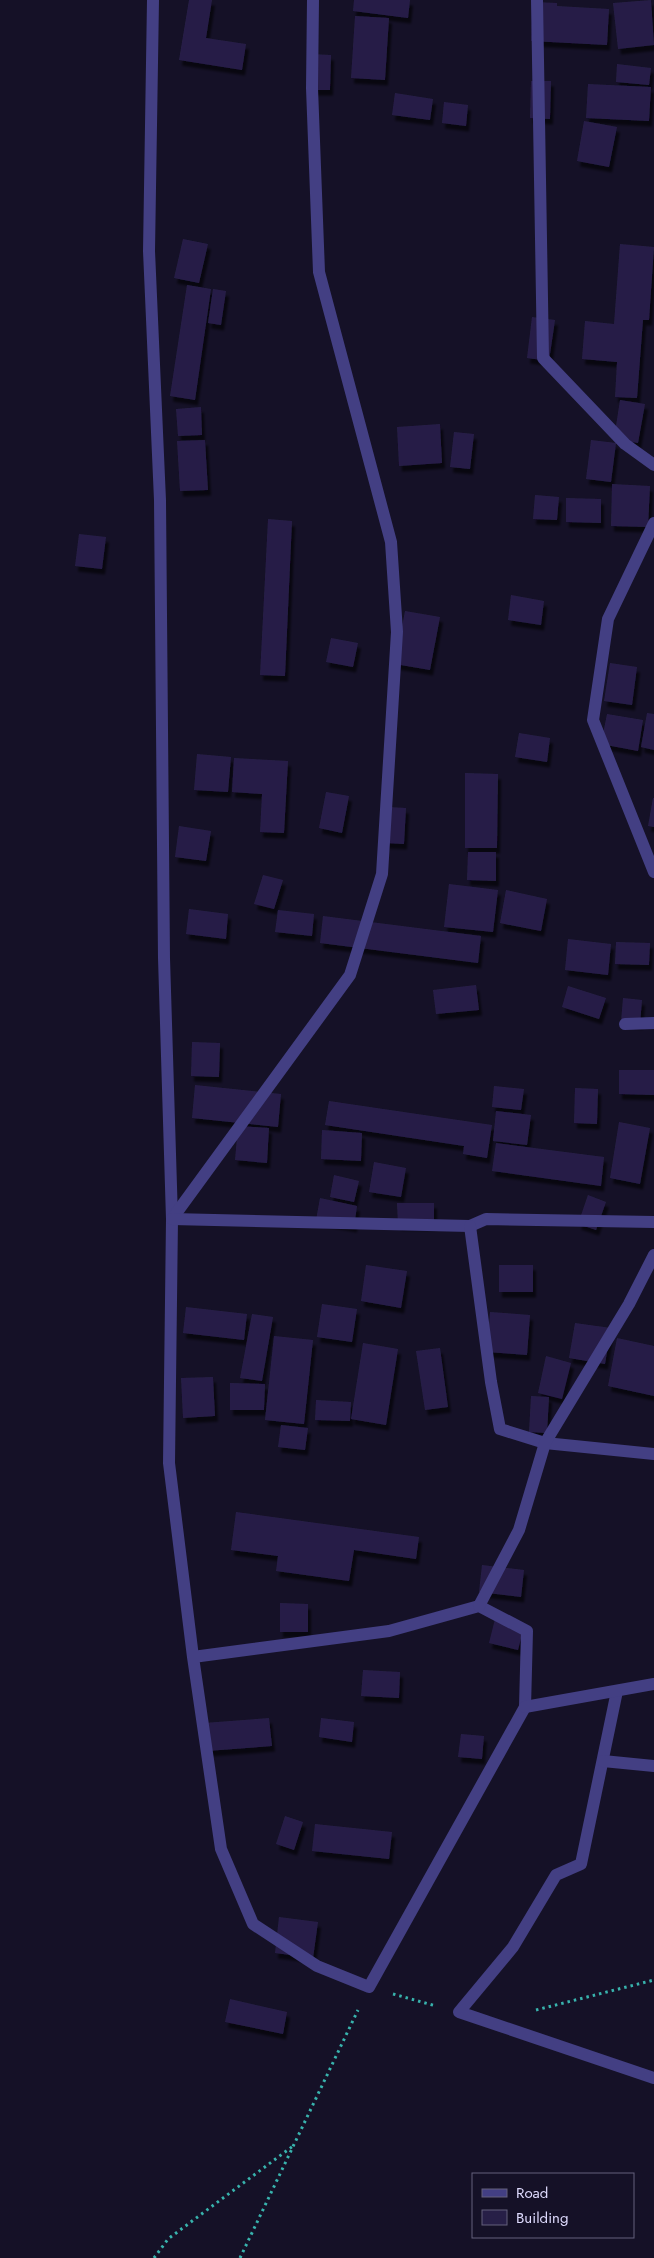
<svg xmlns="http://www.w3.org/2000/svg" width="654" height="2258" viewBox="0 0 654 2258" font-family="Jost,sans-serif">
  <defs>
    <filter id="shadow"><feDropShadow dx="3" dy="5.5" stdDeviation="1" flood-color="#0009"/></filter>
  </defs>
  <rect width="100%" height="100%" fill="#151127"/>
  <g fill="#271f47" filter="url(#shadow)">
    <path d="M189,0H212L206,38L246,44L242,70L179,60Z"/>
    <path d="M354,0H410L408,18L353,11Z"/>
    <path d="M651,0L654,45L618,49L613,3Z"/>
    <path d="M533,2L557,3V6L609,9L607,45L531,41Z"/>
    <path d="M355,16L389,18L385,80L351,78Z"/>
    <path d="M310,54L331,55L330,90H309Z"/>
    <path d="M617,64L651,68L649,85L616,82Z"/>
    <path d="M531,81H551L550,119L530,118Z"/>
    <path d="M588,84L651,87L649,121L586,118Z"/>
    <path d="M395,93L433,99L430,120L392,115Z"/>
    <path d="M444,102L468,105L466,126L442,123Z"/>
    <path d="M584,121L617,127L609,167L577,161Z"/>
    <path d="M183,239L208,244L199,283L174,278Z"/>
    <path d="M620,244L654,247L649,320H643L637,398L615,397L617,362L582,359L585,321L614,324Z"/>
    <path d="M187,285L211,289L195,400L170,396Z"/>
    <path d="M213,289L226,291L221,325L208,323Z"/>
    <path d="M532,317L555,320L549,361L527,358Z"/>
    <path d="M620,400L645,404L638,443L614,439Z"/>
    <path d="M201,407L202,435L178,436L176,409Z"/>
    <path d="M440,424L442,463L399,466L397,427Z"/>
    <path d="M454,432L474,434L470,469L450,467Z"/>
    <path d="M205,440L208,490L180,491L177,441Z"/>
    <path d="M591,440L616,443L611,482L586,479Z"/>
    <path d="M612,484L650,486L648,527L611,526Z"/>
    <path d="M535,495L559,497L557,520L533,519Z"/>
    <path d="M566,498L601,499V523L566,522Z"/>
    <path d="M268,519L292,521L285,676L260,675Z"/>
    <path d="M79,534L106,537L102,569L75,566Z"/>
    <path d="M511,595L544,601L541,625L508,620Z"/>
    <path d="M405,611L440,617L430,670L395,664Z"/>
    <path d="M331,638L358,643L353,667L326,662Z"/>
    <path d="M610,663L637,667L632,705L604,701Z"/>
    <path d="M647,713L654,714V750L641,747Z"/>
    <path d="M607,714L643,720L638,751L601,744Z"/>
    <path d="M519,733L550,738L547,762L515,757Z"/>
    <path d="M197,754L231,757L228,792L194,790Z"/>
    <path d="M234,758L288,761L284,833L260,832L262,794L232,792Z"/>
    <path d="M465,773L498,774L497,848H465Z"/>
    <path d="M326,792L349,796L342,833L319,828Z"/>
    <path d="M653,798H654V827L648,826Z"/>
    <path d="M388,807L406,808L404,844L385,843Z"/>
    <path d="M179,826L211,831L206,861L175,857Z"/>
    <path d="M468,852H496V881L467,880Z"/>
    <path d="M263,875L283,880L274,909L254,904Z"/>
    <path d="M449,884L498,890L493,932L444,927Z"/>
    <path d="M506,890L547,899L541,931L500,923Z"/>
    <path d="M189,909L228,914L226,939L186,934Z"/>
    <path d="M278,910L314,914L312,936L275,932Z"/>
    <path d="M323,916L481,936L478,963L320,943Z"/>
    <path d="M568,939L611,944L608,975L565,970Z"/>
    <path d="M616,942L650,943L649,965L615,964Z"/>
    <path d="M476,985L479,1010L436,1014L433,990Z"/>
    <path d="M568,986L606,998L599,1019L562,1007Z"/>
    <path d="M623,998L642,1000L640,1024L621,1022Z"/>
    <path d="M192,1042L220,1043L219,1077L191,1076Z"/>
    <path d="M619,1070H654V1095L619,1094Z"/>
    <path d="M195,1085L281,1094L278,1127L192,1118Z"/>
    <path d="M494,1086L524,1089L521,1110L492,1107Z"/>
    <path d="M575,1088L598,1089L597,1124L574,1123Z"/>
    <path d="M329,1101L492,1125L487,1158L463,1154L464,1146L325,1125Z"/>
    <path d="M496,1111L531,1115L527,1145L493,1141Z"/>
    <path d="M619,1122L650,1128L640,1184L610,1178Z"/>
    <path d="M238,1126L269,1128L267,1163L235,1160Z"/>
    <path d="M322,1130L362,1133L361,1161L321,1159Z"/>
    <path d="M496,1143L604,1157L601,1186L492,1171Z"/>
    <path d="M374,1162L406,1168L401,1197L369,1192Z"/>
    <path d="M334,1175L359,1181L354,1202L330,1197Z"/>
    <path d="M588,1195L606,1202L596,1230L578,1224Z"/>
    <path d="M320,1198L357,1206L354,1227L316,1220Z"/>
    <path d="M397,1203H434V1225H398Z"/>
    <path d="M366,1265L407,1271L401,1308L361,1301Z"/>
    <rect x="499" y="1265" width="34" height="27"/>
    <path d="M322,1304L357,1309L352,1342L317,1337Z"/>
    <path d="M186,1307L247,1314L244,1340L183,1333Z"/>
    <path d="M490,1312L530,1315L527,1355L487,1352Z"/>
    <path d="M252,1314L273,1317L262,1381L240,1378Z"/>
    <path d="M575,1323L611,1328L605,1364L569,1358Z"/>
    <path d="M274,1336L313,1340L304,1424L265,1420Z"/>
    <path d="M617,1338L654,1346V1396L608,1386Z"/>
    <path d="M363,1343L398,1349L386,1425L351,1419Z"/>
    <path d="M440,1348L448,1407L425,1410L416,1351Z"/>
    <path d="M546,1356L571,1363L562,1399L538,1393Z"/>
    <path d="M213,1377L215,1416L183,1418L181,1378Z"/>
    <path d="M230,1383L265,1384L264,1410H230Z"/>
    <path d="M531,1396L549,1397L547,1433L529,1432Z"/>
    <path d="M316,1400L351,1402L350,1421L315,1420Z"/>
    <path d="M281,1425L308,1428L305,1450L278,1447Z"/>
    <path d="M236,1512L419,1537L416,1559L354,1550L349,1581L276,1571L278,1556L231,1550Z"/>
    <path d="M482,1565L524,1570L521,1597L479,1592Z"/>
    <path d="M280,1603L308,1604V1632H280Z"/>
    <path d="M495,1619L524,1626L518,1650L489,1643Z"/>
    <path d="M363,1670L400,1672L399,1698L361,1696Z"/>
    <path d="M269,1718L272,1746L207,1751L204,1723Z"/>
    <path d="M321,1718L354,1722L352,1742L319,1737Z"/>
    <path d="M461,1734L484,1736L482,1759L458,1757Z"/>
    <path d="M285,1816L303,1822L294,1850L276,1844Z"/>
    <path d="M315,1824L392,1832L389,1859L312,1851Z"/>
    <path d="M279,1917L318,1922L313,1958L275,1953Z"/>
    <path d="M230,1999L287,2012L283,2034L225,2022Z"/>
  </g>
  <g fill="none" stroke-linecap="round" stroke-linejoin="round">
    <g stroke="#38b3ad" stroke-width="3" stroke-dasharray="2.5 4" stroke-linecap="butt">
      <path d="M393,1994L436,2006"/>
      <path d="M536,2010L654,1980"/>
      <path d="M154,2258L168,2239L293,2146"/>
      <path d="M240,2258L358,2010"/>
    </g>
    <g stroke="#433f83" stroke-width="12">
      <path d="M153,0L149,251L160,500L164,958L172,1219L169,1463L193,1657L221,1849L253,1924L317,1966L369,1987L525,1707L527,1631L479,1606L389,1631L193,1657"/>
      <path d="M537,0L543,358L625,444L654,465"/>
      <path d="M654,523L608,619L593,720L654,872"/>
      <path d="M625,1024L654,1023"/>
      <path d="M172,1219L350,975L382,874L397,632L391,542L319,272L312,88L313,0"/>
      <path d="M172,1219L470,1226L486,1219L654,1222"/>
      <path d="M470,1226L491,1382L500,1429L545,1443L654,1454"/>
      <path d="M479,1606L519,1530L545,1443L629,1304L654,1255"/>
      <path d="M617,1691L581,1864L556,1875L513,1947L459,2012L654,2078"/>
      <path d="M525,1707L654,1684"/>
      <path d="M603,1761L654,1766"/>
    </g>
  </g>
  <rect x="472" y="2173" width="162" height="65" fill="#151127" stroke="#65617d"/>
  <rect x="482" y="2189" width="25" height="8" fill="#433f83" stroke="#65617d"/>
  <text x="516" y="2198" font-size="15" fill="#dedafd">Road</text>
  <rect x="482" y="2210" width="25" height="15" fill="#271f47" stroke="#65617d"/>
  <text x="516" y="2223" font-size="15" fill="#dedafd">Building</text>
</svg>
